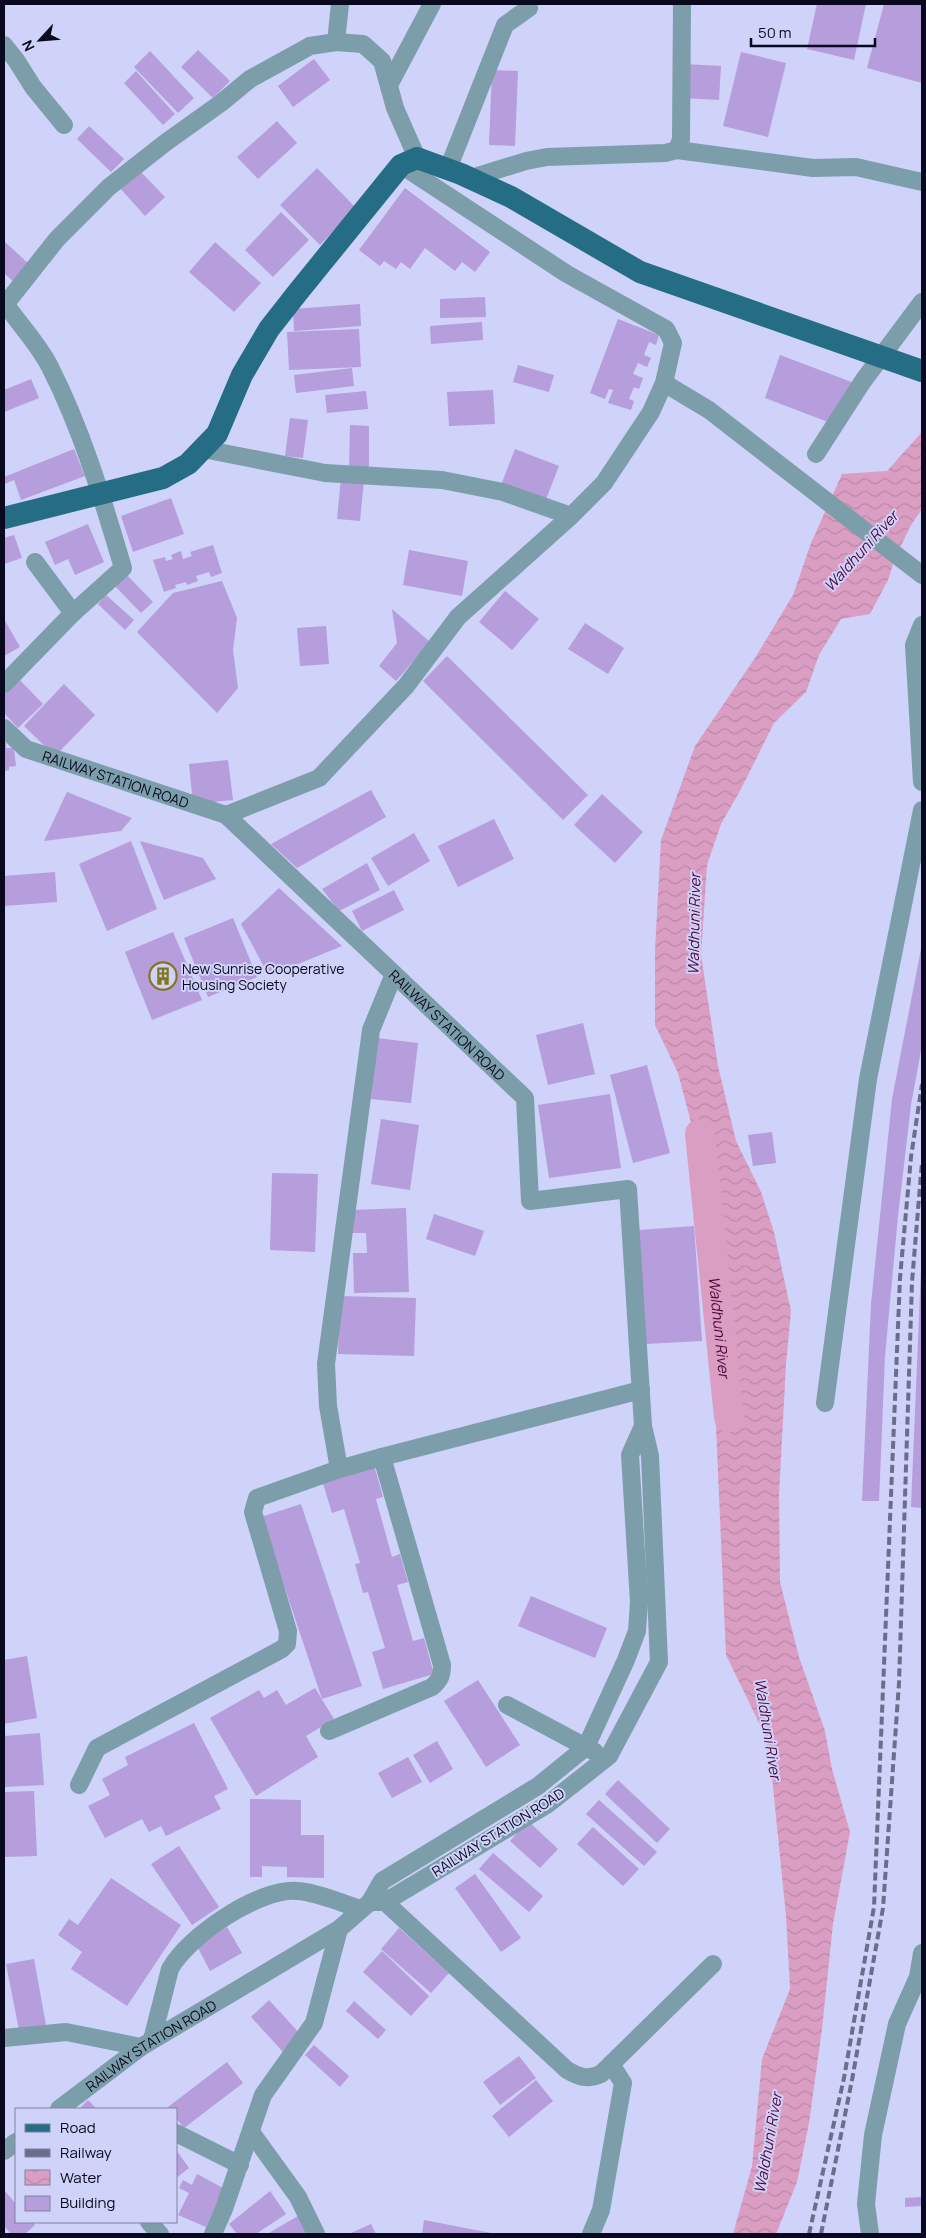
<svg xmlns="http://www.w3.org/2000/svg" width="926" height="2238" viewBox="0 0 926 2238" font-family="Manrope,sans-serif">
  <defs>
    <pattern id="water-waves" width="16" height="10" patternUnits="userSpaceOnUse" patternTransform="scale(1.25)"><rect width="16" height="10" fill="#db9ec3"/><path d="M0 5q4-4 8 0t8 0" fill="none" stroke="#bb87a7"/></pattern>
  </defs>
  <rect width="100%" height="100%" fill="#cfd2f9"/>
  <path fill="url(#water-waves)" d="M922,432V509L911,525L895,558L888,580L870,614L841,619L819,655L806,692L774,723L741,789L721,824L707,865L701,955L718,1066L736,1141L761,1192L774,1232L791,1311L786,1364L779,1495L780,1582L799,1657L825,1731L832,1769L850,1832L833,1924L822,2029L809,2123L797,2182L776,2234H733L752,2166L762,2059L790,1989L786,1916L771,1767L764,1733L726,1655L715,1404L726,1374L728,1342L725,1303V1252L678,1073L655,1025V950L661,840L695,746L755,658L793,595L811,543L842,474L887,471Z"/>
  <g fill="none" stroke-linecap="round" stroke-linejoin="round">
    <path stroke="#db9ec3" stroke-width="30" id="s1" d="M700,1134L729,1417"/>
  </g>
  <g fill="#b69ddb">
    <path d="M817,4H866L854,60L807,49Z"/>
    <path d="M884,4H922V83L867,68Z"/>
    <path d="M198,50L230,81L213,98L181,67Z"/>
    <path d="M150,51L194,98L178,113L134,67Z"/>
    <path d="M741,52L786,63L768,137L723,126Z"/>
    <path d="M314,59L330,80L293,107L278,86Z"/>
    <path d="M684,64L721,66L719,100L683,98Z"/>
    <path d="M492,70L518,71L515,146L489,145Z"/>
    <path d="M136,71L175,114L163,125L124,83Z"/>
    <path d="M277,121L297,143L258,179L237,157Z"/>
    <path d="M89,126L124,159L111,172L77,139Z"/>
    <path d="M317,168L356,208L320,245L280,205Z"/>
    <path d="M138,169L165,197L145,216L119,187Z"/>
    <path d="M405,188L490,252L475,272L462,262L455,271L425,248L410,269L401,262L396,269L384,261L380,266L359,250Z"/>
    <path d="M281,212L309,240L273,277L245,250Z"/>
    <path d="M4,241L31,266L15,283L4,273Z"/>
    <path d="M215,242L261,283L234,312L189,272Z"/>
    <path d="M485,297L486,317L440,318V299Z"/>
    <path d="M360,304L361,326L294,331L293,309Z"/>
    <path d="M618,319L659,335L656,345L649,342L644,355L651,358L647,367L638,363L633,374L643,378L639,389L634,387L629,399L634,401L631,410L608,403L613,390L609,389L605,399L590,393Z"/>
    <path d="M482,322L483,340L431,344L430,326Z"/>
    <path d="M359,329L361,367L289,370L287,332Z"/>
    <path d="M780,355L854,383L828,422L765,398Z"/>
    <path d="M518,365L554,375L549,392L513,382Z"/>
    <path d="M352,368L354,386L296,393L294,375Z"/>
    <path d="M31,379L39,398L4,412V390Z"/>
    <path d="M493,390L495,424L449,426L447,392Z"/>
    <path d="M366,391L368,409L327,413L325,395Z"/>
    <path d="M290,418L308,420L303,458L285,456Z"/>
    <path d="M350,425L369,426V472L349,471Z"/>
    <path d="M74,449L85,476L21,500L14,480L4,484V477Z"/>
    <path d="M515,449L559,466L545,502L501,485Z"/>
    <path d="M341,478L364,480L360,521L337,519Z"/>
    <path d="M171,498L184,534L133,552L121,516Z"/>
    <path d="M88,524L104,562L75,575L68,559L55,565L45,542Z"/>
    <path d="M14,535L22,558L4,564V538Z"/>
    <path d="M213,545L222,573L211,577L209,572L196,576L198,581L187,585L186,582L175,585L176,588L164,592L153,560L165,557L166,561L173,559L171,555L181,551L183,559L192,556L190,552Z"/>
    <path d="M409,550L468,561L462,596L403,585Z"/>
    <path d="M124,572L153,602L141,613L112,583Z"/>
    <path d="M222,581L237,618L233,650L238,688L217,713L137,632L173,593Z"/>
    <path d="M505,591L539,619L512,650L479,622Z"/>
    <path d="M106,595L134,620L125,630L98,604Z"/>
    <path d="M392,609L430,642L396,681L379,666L397,643Z"/>
    <path d="M4,619L20,647L4,656Z"/>
    <path d="M585,623L624,648L608,674L568,649Z"/>
    <path d="M326,626L329,664L300,666L297,628Z"/>
    <path d="M447,656L588,795L563,820L423,681Z"/>
    <path d="M16,676L43,704L18,728L4,713V687Z"/>
    <path d="M64,684L95,715L55,756L24,726Z"/>
    <path d="M6,742V748H14L16,766L9,767V770L4,771V743Z"/>
    <path d="M228,760L233,800L193,804L189,764Z"/>
    <path d="M371,790L386,817L297,868L271,844Z"/>
    <path d="M67,792L132,818L121,831L44,841Z"/>
    <path d="M602,794L643,832L615,863L574,825Z"/>
    <path d="M494,819L514,859L458,887L438,846Z"/>
    <path d="M414,833L430,861L388,886L371,858Z"/>
    <path d="M131,841L157,909L107,931L79,864Z"/>
    <path d="M140,841L203,858L216,879L164,900Z"/>
    <path d="M367,863L380,890L339,911L322,889Z"/>
    <path d="M55,872L57,902L4,906V876Z"/>
    <path d="M279,888L342,946L269,976L241,924Z"/>
    <path d="M394,890L404,910L362,931L352,911Z"/>
    <path d="M233,918L257,977L208,997L184,938Z"/>
    <path d="M173,932L202,1000L152,1020L125,952Z"/>
    <path d="M921,949L922,1045L911,1105L898,1216L885,1356L879,1501H862L871,1304L892,1099Z"/>
    <path d="M583,1023L595,1074L548,1085L536,1035Z"/>
    <path d="M377,1038L418,1043L411,1103L371,1099Z"/>
    <path d="M647,1065L670,1153L633,1163L610,1075Z"/>
    <path d="M610,1094L621,1168L549,1178L538,1105Z"/>
    <path d="M381,1119L419,1125L410,1190L371,1184Z"/>
    <path d="M772,1132L776,1163L753,1166L748,1135Z"/>
    <path d="M272,1173L318,1174L315,1252L270,1250Z"/>
    <path d="M406,1208L409,1292L354,1293L353,1253H367L366,1233H352L351,1210Z"/>
    <path d="M434,1214L484,1231L475,1256L426,1239Z"/>
    <path d="M694,1226L702,1341L646,1344L639,1230Z"/>
    <path d="M921,1269H922V1508L911,1507Z"/>
    <path d="M340,1296L416,1298L414,1356L338,1354Z"/>
    <path d="M374,1465L383,1497L376,1499L392,1557L400,1554L408,1582L397,1585L413,1641L424,1638L434,1674L383,1689L372,1652L385,1648L368,1592L363,1593L355,1564L360,1563L344,1509L332,1513L322,1480Z"/>
    <path d="M301,1504L362,1686L322,1699L261,1517Z"/>
    <path d="M531,1596L607,1628L595,1658L518,1626Z"/>
    <path d="M27,1656L37,1718L4,1724V1660Z"/>
    <path d="M478,1680L520,1745L486,1767L444,1701Z"/>
    <path d="M315,1688L334,1719L306,1736L318,1757L256,1796L210,1718L259,1690L264,1698L277,1690L286,1705Z"/>
    <path d="M194,1723L228,1789L214,1796L221,1809L166,1836L161,1826L149,1832L142,1819L105,1838L88,1806L110,1795L102,1779L128,1765L125,1757Z"/>
    <path d="M40,1733L44,1785L4,1787V1736Z"/>
    <path d="M437,1741L453,1769L430,1783L413,1755Z"/>
    <path d="M408,1757L422,1782L392,1798L378,1773Z"/>
    <path d="M618,1780L670,1829L657,1843L605,1794Z"/>
    <path d="M34,1791L37,1856L4,1857V1792Z"/>
    <path d="M250,1799L301,1800V1835H324V1878L287,1877V1867L262,1866V1877H250Z"/>
    <path d="M599,1800L657,1852L644,1866L586,1814Z"/>
    <path d="M528,1821L558,1849L540,1868L510,1841Z"/>
    <path d="M593,1827L639,1869L623,1886L577,1844Z"/>
    <path d="M179,1846L219,1907L192,1925L151,1864Z"/>
    <path d="M493,1853L543,1896L529,1912L479,1869Z"/>
    <path d="M475,1874L521,1938L501,1952L455,1888Z"/>
    <path d="M111,1878L181,1925L127,2006L71,1969L82,1952L58,1935L69,1919L78,1925Z"/>
    <path d="M227,1927L242,1953L210,1971L196,1944Z"/>
    <path d="M399,1928L449,1973L431,1993L381,1949Z"/>
    <path d="M382,1951L429,1996L411,2016L363,1972Z"/>
    <path d="M34,1959L46,2025L19,2030L6,1964Z"/>
    <path d="M269,2000L302,2036L284,2053L251,2017Z"/>
    <path d="M354,2001L386,2030L378,2039L346,2011Z"/>
    <path d="M314,2045L349,2076L340,2087L305,2055Z"/>
    <path d="M519,2056L536,2078L500,2105L483,2082Z"/>
    <path d="M227,2062L243,2083L184,2128L176,2118V2109H170L168,2107Z"/>
    <path d="M536,2080L553,2101L509,2137L492,2116Z"/>
    <path d="M88,2100L97,2109H79Z"/>
    <path d="M176,2150L189,2168L176,2178Z"/>
    <path d="M197,2174L225,2189L206,2227L178,2215L189,2193L179,2188L183,2180L192,2185Z"/>
    <path d="M4,2190L16,2204V2222H33L35,2225L25,2234H11L4,2226Z"/>
    <path d="M270,2191L286,2214L256,2234H237L229,2224Z"/>
    <path d="M921,2197V2206L905,2207V2198Z"/>
    <path d="M298,2216L309,2234H270L269,2233Z"/>
    <path d="M424,2220L491,2233V2234H422Z"/>
    <path d="M371,2224L376,2234H349Z"/>
  </g>
  <g fill="none" stroke-linecap="round" stroke-linejoin="round">
    <g stroke="#7c9daa" stroke-width="18">
      <path d="M336,42L340,4"/>
      <path d="M4,45L16,60L33,87L64,125"/>
      <path d="M389,85L432,4"/>
      <path d="M677,150L813,168L856,167L922,182"/>
      <path d="M448,169L505,25L529,8"/>
      <path d="M471,178L526,161L547,157L665,153L677,150L681,139L682,4"/>
      <path d="M6,305C20,325 39,345 50,367C82,430 103,500 123,568L73,613"/>
      <path d="M4,306L57,239L109,187L165,143L221,103L250,79L310,46L336,42L363,44L382,61L395,108L417,158"/>
      <path d="M664,383L709,410L922,575"/>
      <path d="M203,449L325,473L442,480L503,492L571,516"/>
      <path d="M816,454L863,381L922,302"/>
      <path d="M922,625L914,645L922,782"/>
      <path d="M4,684L73,613L35,562"/>
      <path id="s2" d="M4,728L26,749L226,815L525,1098L530,1201L628,1189L643,1426L650,1456L659,1662L609,1756L548,1804L385,1902H370"/>
      <path d="M226,815L319,778L406,686L458,617L571,516L604,483L651,412L664,383L673,343L666,329L567,274L401,165"/>
      <path d="M825,1403L868,1079L922,810"/>
      <path d="M339,1469L328,1406L326,1364L371,1030L394,974"/>
      <path d="M507,1705L595,1752"/>
      <path d="M329,1731L432,1687C440,1680 442,1676 442,1665L382,1457L641,1390"/>
      <path d="M79,1785L97,1748L282,1649L287,1644L288,1631L253,1512L257,1498L339,1469L382,1457"/>
      <path d="M378,1893L385,1902L567,2070C579,2077 587,2080 601,2074L713,1964"/>
      <path d="M4,2038L66,2032L141,2047"/>
      <path d="M152,2040L170,1969C188,1936 259,1888 297,1891C316,1892 342,1903 360,1909"/>
      <path id="s3" d="M59,2109L141,2047L339,1929L370,1902L382,1881L538,1786L586,1747L626,1660L637,1631L639,1602L630,1455L643,1426"/>
      <path d="M251,2132L298,2197L316,2234"/>
      <path d="M176,2133L240,2165"/>
      <path d="M4,2151L16,2142"/>
      <path d="M149,2222L160,2234"/>
      <path d="M213,2234L224,2209L263,2095L314,2023L339,1929"/>
      <path d="M591,2234L601,2210L623,2083L611,2064"/>
      <path d="M870,2234L866,2204L873,2135L897,2024L918,1977L922,1953"/>
    </g>
    <path stroke="#256d84" stroke-width="22" d="M4,518L163,478L188,464L217,434L242,375L269,329L298,292L401,165L417,158L461,174L511,197L640,272L922,371"/>
    <g stroke="#6c6d8b" stroke-width="4" stroke-dasharray="8 4" stroke-linecap="butt">
      <path d="M809,2234L844,2078L874,1907L900,1278L911,1157L922,1084"/>
      <path d="M821,2234L852,2080L883,1908L899,1683L912,1282L922,1162"/>
    </g>
  </g>
  <defs>
    <g id="building-ring" transform="scale(1.4375)"><circle r="9.5" fill="#cfd2f9" stroke="#82761a" stroke-width="1.5"/><path d="M-4-6H4V6H1V3H-1V6H-4ZM-2.5-4.3h1.7v1.8h-1.7ZM.8-4.3h1.7v1.8H.8ZM-2.5-1h1.7V.8h-1.7ZM.8-1h1.7V.8H.8Z" fill="#82761a"/></g>
  </defs>
  <g fill-rule="evenodd">
    <use href="#building-ring" x="163" y="976"/>
  </g>
  <g text-anchor="middle" dominant-baseline="central" stroke-width="4" stroke-linejoin="round" paint-order="stroke">
    <g font-size="14" fill="#09081e" stroke="#cfd2f9">
      <text stroke="none"><textPath href="#s2" startOffset="125">RAILWAY STATION ROAD</textPath></text>
      <text stroke="none"><textPath href="#s2" startOffset="546">RAILWAY STATION ROAD</textPath></text>
      <text transform="translate(498 1832) rotate(-32)">RAILWAY STATION ROAD</text>
      <text stroke="none"><textPath href="#s3" startOffset="112">RAILWAY STATION ROAD</textPath></text>
    </g>
    <g font-size="14" fill="#09081e" stroke="#cfd2f9" text-anchor="start">
      <text x="182" y="968">New Sunrise Cooperative<tspan x="182" dy="16">Housing Society</tspan></text>
    </g>
    <g font-size="15" font-style="italic" fill="#4f073c" stroke="#cfd2f9">
      <text transform="translate(861 551) rotate(-48)">Waldhuni River</text>
      <text transform="translate(694 924) rotate(-89)">Waldhuni River</text>
      <text stroke="none"><textPath href="#s1" startOffset="194">Waldhuni River</textPath></text>
      <text transform="translate(768 1729) rotate(81)">Waldhuni River</text>
      <text transform="translate(768 2143) rotate(-80)">Waldhuni River</text>
    </g>
  </g>
  <rect width="926" height="2238" fill="none" stroke="#09081e" stroke-width="10"/>
  <rect x="15" y="2108" width="162" height="115" fill="#cfd2f9" stroke="#8081a1"/>
  <rect x="25" y="2124" width="25" height="8" fill="#256d84" stroke="#8081a1"/>
  <text x="60" y="2133" font-size="15" fill="#09081e">Road</text>
  <rect x="25" y="2149" width="25" height="8" fill="#6c6d8b" stroke="#8081a1"/>
  <text x="60" y="2158" font-size="15" fill="#09081e">Railway</text>
  <rect x="25" y="2170" width="25" height="15" fill="url(#water-waves)" stroke="#8081a1"/>
  <text x="60" y="2183" font-size="15" fill="#09081e">Water</text>
  <rect x="25" y="2196" width="25" height="15" fill="#b69ddb" stroke="#8081a1"/>
  <text x="60" y="2208" font-size="15" fill="#09081e">Building</text>
  <g transform="translate(40 40) rotate(244)" stroke="#cfd2f9" stroke-width="4" paint-order="stroke">
  <path d="M0-4L9 19L0 12L-9 19Z" fill="#09081e"/>
  <text y="-8" font-size="14" font-weight="bold" text-anchor="middle" fill="#09081e">N</text>
  </g>
  <path d="M751 38v8h124v-8" fill="none" stroke="#09081e" stroke-width="2.5"/>
  <text x="758" y="38" font-size="15" fill="#09081e" stroke="#cfd2f9" stroke-width="4" paint-order="stroke">50 m</text>
</svg>
